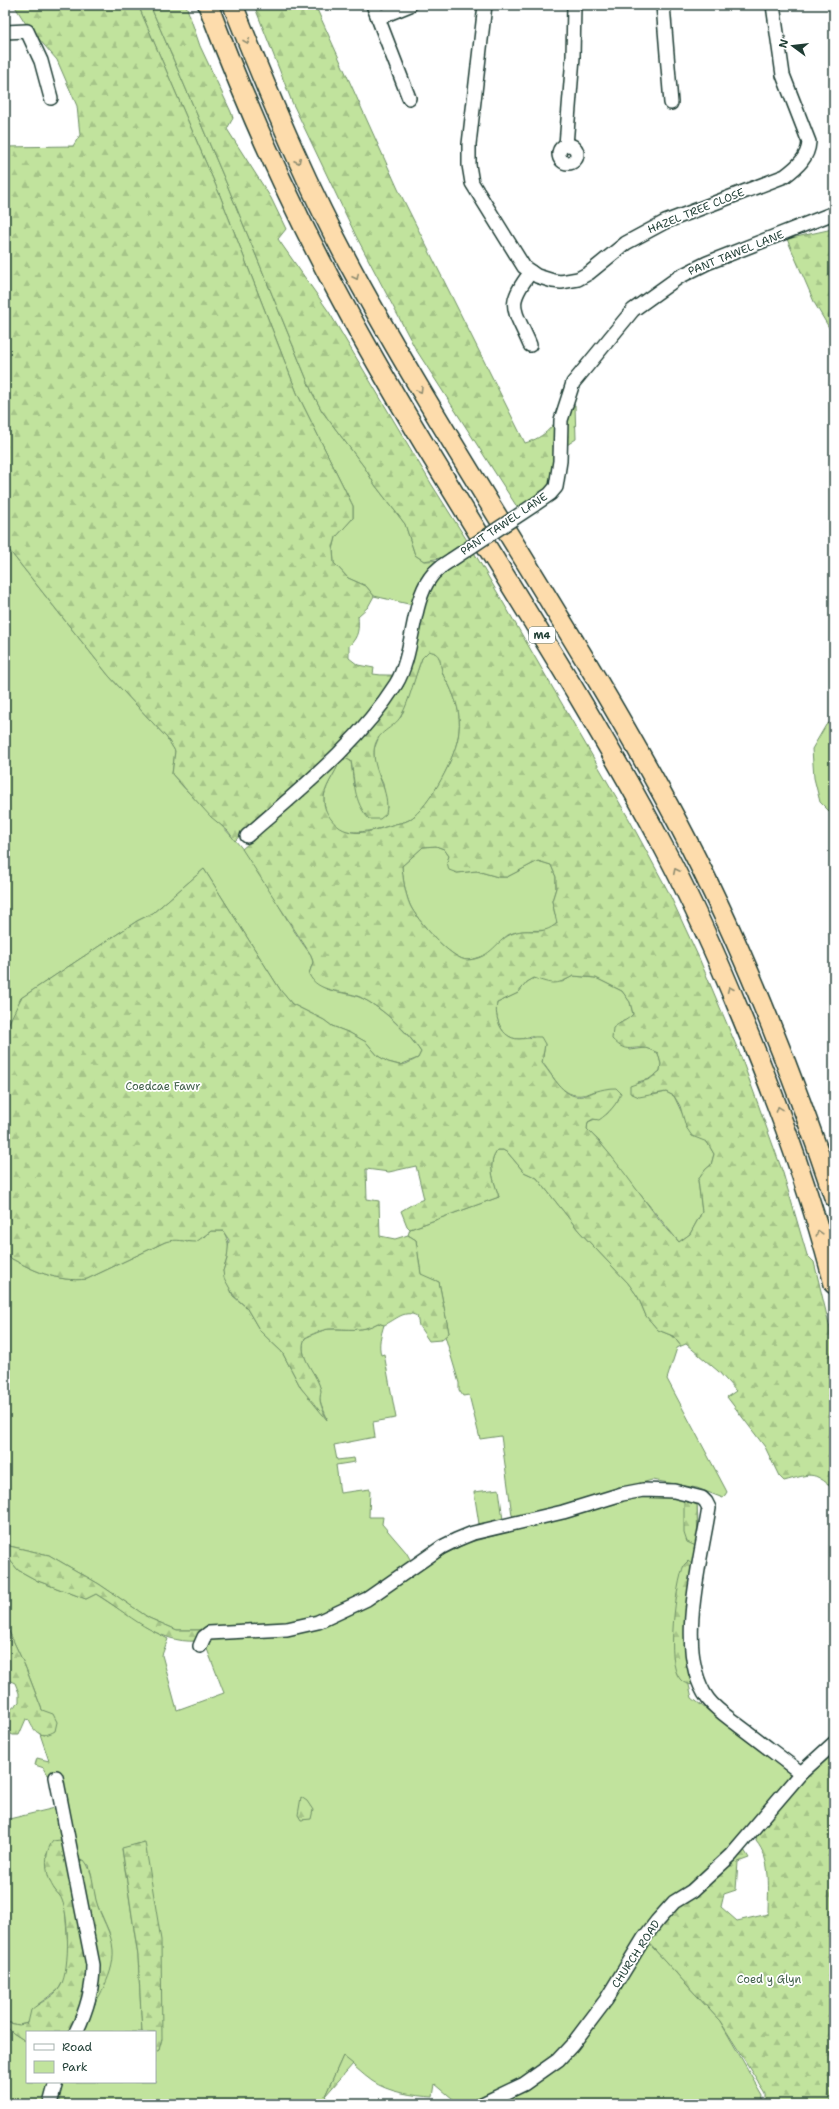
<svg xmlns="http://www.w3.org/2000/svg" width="839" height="2109" viewBox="0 0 839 2109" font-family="'Shantell Sans',sans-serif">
  <defs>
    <pattern id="forest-firs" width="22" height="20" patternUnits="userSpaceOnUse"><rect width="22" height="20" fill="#c1e39d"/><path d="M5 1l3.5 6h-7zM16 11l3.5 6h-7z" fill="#a5c488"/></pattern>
  </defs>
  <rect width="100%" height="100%" fill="#fff"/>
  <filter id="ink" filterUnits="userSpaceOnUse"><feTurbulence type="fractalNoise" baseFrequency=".025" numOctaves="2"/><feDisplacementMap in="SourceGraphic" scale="8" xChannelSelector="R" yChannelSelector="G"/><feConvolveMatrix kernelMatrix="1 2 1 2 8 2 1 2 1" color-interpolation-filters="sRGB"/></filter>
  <g filter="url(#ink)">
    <g fill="#c1e39d" stroke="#709068">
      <path d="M138,5H150L228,187L312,392L322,411L365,468L375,485L405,524L415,555L424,561L451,560L417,606L374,596L366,586L348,578L334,563L333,549L336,537L353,518V506L297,393L219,193Z"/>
      <path d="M5,545L109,676L167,738L175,751L172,774C195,802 223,824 245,852C270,885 286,923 311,955L313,962L309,974C312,978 316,983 320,985C330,993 347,992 359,997C380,1005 408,1033 421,1052L418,1058L400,1065L388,1062L378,1056L366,1042L350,1033L332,1026L324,1020L292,1004L281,991L204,869L153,913L137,921L21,998L5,1040Z"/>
      <path d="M429,651C443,654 439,663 443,674C444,678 447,681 449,685C456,700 461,714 459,731C457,756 430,807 409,820C404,823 397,823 392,825C366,833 328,842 324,802C322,789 336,773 340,760L347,759L351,761L354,786L387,808L383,784L374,764V749L380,734L401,717L422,658Z"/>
      <path d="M834,720V816L820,802L814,778L812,749L826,725Z"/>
      <path d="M436,846L444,849L449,856L447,862L457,873L477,871L498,877H507L538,861L551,865L556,877V888L552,901L557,923L550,930C537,931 519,929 508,935C503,938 500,944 496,948C489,955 477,959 468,960C452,961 416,919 410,905C405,893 403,879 402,866L423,847Z"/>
      <path d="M573,976L596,978L622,991L630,1002L633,1014L627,1020L620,1022L629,1050L646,1048L658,1053L661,1064L660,1071L649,1079L638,1082L653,1095L666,1092L674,1096L683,1115L707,1142L714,1154L711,1165L706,1169L698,1180L702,1212L690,1234L679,1242L621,1171L600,1142L587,1129L588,1122L607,1114L619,1099L595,1091C565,1105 558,1082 542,1062L545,1044L531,1036C528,1037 523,1039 519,1039C501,1039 494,1017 497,1003L518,993L527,982L534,978L562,982Z"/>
      <path d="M498,1150H503L508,1153L524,1172L537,1178L579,1231L628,1283L638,1297L646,1316L658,1330L673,1336L681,1346L677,1348L667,1379L725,1488L727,1492L723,1498L697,1488L652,1480L515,1519L512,1515L501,1436L480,1439L469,1395L463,1396L459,1390V1383L445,1336L449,1333L439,1282L421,1275L416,1240L408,1235L410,1229L499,1197C494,1181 486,1164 498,1150Z"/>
      <path d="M211,1231H223C232,1245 228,1256 223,1271L233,1296L246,1307L260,1331L282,1352L301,1388L327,1418C325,1412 321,1406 320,1400C319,1396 322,1392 320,1388C315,1371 297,1356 305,1338C312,1335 321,1330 329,1329C349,1328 359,1333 378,1323L384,1325C381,1335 378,1344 381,1355L384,1354L396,1418L373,1422L375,1437L334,1445L337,1460L354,1458L355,1462L336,1465L340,1493L370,1489L369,1517H383L382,1524L406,1552L410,1559L408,1567L354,1602L303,1622L200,1630H177L149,1618L99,1584L49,1555L5,1545V1255C30,1269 57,1283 87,1279L165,1242L176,1238L187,1242L204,1237Z"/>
      <path d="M499,1489L503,1520L479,1524L474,1492Z"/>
      <path d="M644,1495L679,1497L697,1505L699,1542L686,1672L692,1698L791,1775C758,1819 721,1864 674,1894V1902L644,1938L720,2021L763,2096L762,2104H459L435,2084L433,2097C413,2096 388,2092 372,2081C362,2074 352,2064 343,2056L325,2096L333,2104H60V2082H155V2052L159,2050L144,1842L122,1849L138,1956L142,2032H80L111,1967L109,1932L96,1902L89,1865L46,1854L54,1889L62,1898L65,1908L68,1947L67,1965L65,1978L58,1990L37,2005L28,2023L19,2025L5,2022V1820L59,1807L51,1780L44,1768L35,1765L37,1758L49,1761L40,1734L45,1735L46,1720L25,1666L5,1623V1554L18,1570L38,1581L86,1599L96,1594L146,1627L168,1639L162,1655L177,1710L224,1693L207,1649V1639L287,1635L467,1543Z"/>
      <path d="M5,2025L13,2033L27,2042V2082H51L45,2104H5Z"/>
    </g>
    <g fill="url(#forest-firs)" stroke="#709068" fill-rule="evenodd">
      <path d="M14,5H138L219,193L297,393L353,506V518L336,537L333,549L334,563L348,578L366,586L374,596L368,607L358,616C359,629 359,636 349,646V658L358,665L374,668L373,674C383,676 391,674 400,676L424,588L457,555L424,561L415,555L405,524L375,485L365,468L322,411L312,392L228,187L150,5H186L200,46L231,112L233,118L227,129L271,198L286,229L278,239L329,312L432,485L468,542L629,819L668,891L699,958L741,1057L783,1173L807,1255L814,1262L834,1345V1489C812,1470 811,1474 784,1481L779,1476L765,1447L727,1397L736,1391L718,1371L686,1344L681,1346L673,1336L658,1330L646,1316L638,1297L628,1283L579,1231L537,1178L524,1172L508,1153L503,1150H498C486,1164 494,1181 499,1197L410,1229L407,1226L401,1211L416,1202L424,1199L416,1166L389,1172L366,1169L367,1199L379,1201L380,1236L395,1239L408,1235L416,1240L421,1274L439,1282L449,1333L441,1340L429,1341L419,1326L417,1316C404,1309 396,1320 384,1325L378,1323C360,1333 349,1328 329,1329C321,1330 312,1334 305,1338C297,1356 315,1371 320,1387C322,1391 320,1395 320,1399C320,1405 325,1414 327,1420L301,1388L282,1352L260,1331L246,1307L234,1296L224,1278L223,1271L227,1259L229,1240L223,1231H211L196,1242C183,1242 178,1238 165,1242L87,1279C57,1283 30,1269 5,1255V1040L8,1025L21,998L137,921L153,913L204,869L281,991L292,1004L324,1020L332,1026L350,1033L366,1042L378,1056L388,1062L399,1065L406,1064L418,1058L421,1052C407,1031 383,1008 360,997C343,990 317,993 309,974L313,962L311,955L242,849L305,795L297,786L244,831L235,841L228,831L211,817L172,774L175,751L167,738L109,676L5,545V147L73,146L80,135L77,106L57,60L26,24ZM429,651C443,654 439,663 443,674C444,678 447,681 449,685C456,700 461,714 459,731C457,756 430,806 409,820C404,823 397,823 392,825C370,832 346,840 331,819C328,815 324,808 324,802C322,788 336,774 340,760L347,759L351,761C355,782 353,801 369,819H380L386,814C391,791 373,773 374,751C376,730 393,730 401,716C410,700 415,675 422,658ZM436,846L444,849L449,856L447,862L449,870L457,873L477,871L498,877H507L538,861L551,865L556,877V888L552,901L557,923C542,937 529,927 514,933C496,939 493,958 468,960C452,961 416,919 410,905C405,893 403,879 402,866L423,847ZM573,976L596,978L622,991L630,1002L633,1014C627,1021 620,1022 613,1028L612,1039C626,1053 628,1047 645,1048C649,1049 654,1051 658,1053L661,1064L660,1071L650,1079L630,1086V1093L639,1097L666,1092L674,1096L680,1106L686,1127L692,1136L707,1142L714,1154L711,1165L706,1169L698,1180L702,1212L690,1234L679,1242C646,1208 621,1162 587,1129L588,1122L593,1119L599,1120C608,1114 618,1103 621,1093L616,1088C605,1088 596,1091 586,1095C565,1103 553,1075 542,1063L545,1044L541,1037C533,1036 527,1039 519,1039C501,1039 494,1017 497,1003L518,993L527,982L534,978C552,984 555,986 573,976Z"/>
      <path d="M254,5H315L398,189L525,443C546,437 555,425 564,406L575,405L576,439L564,447L544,497L519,510L415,348L356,236L292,102Z"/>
      <path d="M834,227V336L815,304L787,239L828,230Z"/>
      <path d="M684,1499L697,1505L698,1547L687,1542L684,1533Z"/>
      <path d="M5,1545L49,1555L99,1584L149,1618L177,1630H200V1635L197,1641C157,1644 128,1613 96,1594L86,1599L38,1581L18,1570L5,1554Z"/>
      <path d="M688,1561L698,1569L696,1585L700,1685C692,1685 685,1685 680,1679C665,1663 676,1584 684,1565Z"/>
      <path d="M5,1623L25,1666L42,1710L53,1714L57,1722L55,1731C42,1739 34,1733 29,1720L26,1719L19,1735H13L5,1731V1712H8L19,1702V1693L15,1683L8,1680L5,1658Z"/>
      <path d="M834,1743V2104H766V2094L720,2021L644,1938L736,1849L744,1850L749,1858L738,1862L736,1890L724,1894L721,1907L737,1921L768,1914C768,1890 772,1860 756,1841L757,1833Z"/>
      <path d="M301,1797L307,1801L313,1810L311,1819L301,1820L298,1815Z"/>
      <path d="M60,1840L70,1844L79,1861L84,1860C93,1870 93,1887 96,1900C100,1917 112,1932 113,1950C115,1978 91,2007 80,2032H27V2042L13,2033L5,2025V2022L19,2025L28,2023L31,2010C39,2003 51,1998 58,1990C71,1976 69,1916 62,1900C61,1896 57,1893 55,1890C45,1877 43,1853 53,1841Z"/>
      <path d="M145,1842L161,1940L162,2039L159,2050L155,2052V2032H142L138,1956L122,1848Z"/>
      <path d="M343,2056L353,2064L325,2096Z"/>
    </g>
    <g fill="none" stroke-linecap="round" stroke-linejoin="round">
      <g stroke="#1f3d34" stroke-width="16">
        <g id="minor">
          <path d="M373,5L409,98"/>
          <path d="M485,5L469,144V165L472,183L524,267L537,276L553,281L561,282L578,279L589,273L626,243L665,222L785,176C797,167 808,158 809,142L783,75L773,5"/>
          <path d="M663,5L671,103"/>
          <path d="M378,18L410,5"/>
          <path d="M5,32L27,31L41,61L51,98"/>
          <circle cx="568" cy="154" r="9"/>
          <path d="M566,145L573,57L574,5"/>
          <path d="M530,345C515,309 504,306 531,272"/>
          <path d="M534,505L550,494L556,487L560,461L561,420L573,383L633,310L679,277L707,263L834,213"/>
          <path d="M247,836C299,790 358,744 396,684C414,655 411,604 430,578C435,570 443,565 451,560"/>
          <path d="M200,1646L204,1637L209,1633L287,1629L318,1622L367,1599L442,1547L456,1540L473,1533L563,1512L622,1494L643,1490L674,1491L702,1498L706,1502L709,1508C701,1561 674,1653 708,1699C717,1711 731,1719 742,1728C762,1743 781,1758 801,1773"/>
          <path d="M56,1777L93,1965C93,1989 87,2010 76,2032"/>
          <path d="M50,2104L56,2082"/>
          <path d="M482,2104L524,2084L558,2060L572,2045L606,2000L644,1938L657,1921L674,1902L692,1891L731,1855L801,1773L834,1743"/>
        </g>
      </g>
      <g stroke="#1f3d34" stroke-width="22">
        <g id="highway">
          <path d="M208,5C246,105 290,205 341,299C442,487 566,661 665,850C693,903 717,957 740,1013C777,1101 810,1191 834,1284"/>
          <path d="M233,5C271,101 311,196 361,286C462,469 581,640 679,825C742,944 791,1069 834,1197"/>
        </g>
      </g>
      <use href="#minor" stroke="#fff" stroke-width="13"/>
      <use href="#highway" stroke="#fddcac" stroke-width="19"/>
      <g stroke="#1f3d34" stroke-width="16" stroke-linecap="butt">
        <path id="minor-bridge" d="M451,560L534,505"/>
      </g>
      <use href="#minor-bridge" stroke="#fff" stroke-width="13"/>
    </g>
    <defs><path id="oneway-chevron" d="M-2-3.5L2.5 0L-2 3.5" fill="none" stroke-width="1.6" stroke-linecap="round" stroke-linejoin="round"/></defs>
    <g stroke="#8e8c70">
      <use href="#oneway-chevron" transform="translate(247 41) rotate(68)"/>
      <use href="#oneway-chevron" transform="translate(298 161) rotate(64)"/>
      <use href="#oneway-chevron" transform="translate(356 277) rotate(63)"/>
      <use href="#oneway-chevron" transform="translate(420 390) rotate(60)"/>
      <use href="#oneway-chevron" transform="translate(676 871) rotate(-116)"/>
      <use href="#oneway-chevron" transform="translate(730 989) rotate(-113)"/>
      <use href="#oneway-chevron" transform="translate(779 1109) rotate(-110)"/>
      <use href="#oneway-chevron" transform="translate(819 1233) rotate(-107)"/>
    </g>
  </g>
  <g text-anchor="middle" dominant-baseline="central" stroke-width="3.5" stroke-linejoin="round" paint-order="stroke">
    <rect fill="#fff" stroke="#627771" stroke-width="1" x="529" y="627" width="26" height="16" rx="3"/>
    <g font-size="10" font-weight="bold" fill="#1f3d34">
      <text x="542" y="635">M4</text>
    </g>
    <g font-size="11" fill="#1f3d34" stroke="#fff">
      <text transform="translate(696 211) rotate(-22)">HAZEL TREE CLOSE</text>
      <text transform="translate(736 253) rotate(-22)">PANT TAWEL LANE</text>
      <text transform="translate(504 524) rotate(-34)">PANT TAWEL LANE</text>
      <text transform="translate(636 1954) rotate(-57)">CHURCH ROAD</text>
    </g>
    <g font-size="11" fill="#3f5e49" stroke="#fff">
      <text x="163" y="1086">Coedcae Fawr</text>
      <text x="769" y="1979">Coed y Glyn</text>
    </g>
  </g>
  <rect width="839" height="2109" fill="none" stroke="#fff" stroke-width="20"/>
  <rect x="10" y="10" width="819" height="2089" fill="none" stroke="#1f3d34" stroke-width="1.5" filter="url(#ink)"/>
  <rect x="26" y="2031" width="130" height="52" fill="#ffffff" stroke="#a5b1ae"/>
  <rect x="34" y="2044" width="20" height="6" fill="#ffffff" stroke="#a5b1ae"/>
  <text x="62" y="2051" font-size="12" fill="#1f3d34">Road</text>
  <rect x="34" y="2061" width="20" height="12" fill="#c1e39d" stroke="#a5b1ae"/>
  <text x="62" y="2071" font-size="12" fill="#1f3d34">Park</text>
  <g transform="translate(793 46) rotate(285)" stroke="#ffffff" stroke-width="3" paint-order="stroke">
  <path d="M0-3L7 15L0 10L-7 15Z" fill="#1f3d34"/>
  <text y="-6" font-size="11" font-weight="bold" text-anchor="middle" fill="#1f3d34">N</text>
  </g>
</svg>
